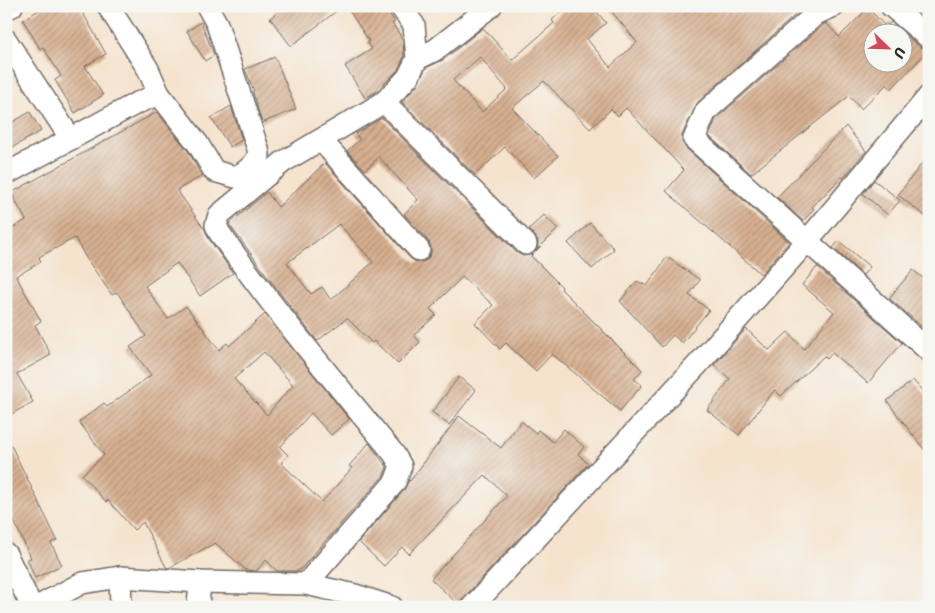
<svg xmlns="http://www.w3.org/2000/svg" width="935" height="613" viewBox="0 0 935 613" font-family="Sriracha,sans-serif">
  <defs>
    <pattern id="building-hatch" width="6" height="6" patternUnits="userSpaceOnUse" patternTransform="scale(1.25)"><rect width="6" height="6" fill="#d7b090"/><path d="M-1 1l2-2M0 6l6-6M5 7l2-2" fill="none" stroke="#af8f76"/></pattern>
  </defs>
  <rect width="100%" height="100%" fill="#f6f6f2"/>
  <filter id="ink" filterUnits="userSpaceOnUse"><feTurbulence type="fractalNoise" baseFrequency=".02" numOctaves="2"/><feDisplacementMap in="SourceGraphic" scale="10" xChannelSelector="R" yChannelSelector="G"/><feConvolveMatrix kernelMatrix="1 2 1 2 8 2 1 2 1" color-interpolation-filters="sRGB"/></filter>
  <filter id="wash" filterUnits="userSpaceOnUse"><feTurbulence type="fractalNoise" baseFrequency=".0096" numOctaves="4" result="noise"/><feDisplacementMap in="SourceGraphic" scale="20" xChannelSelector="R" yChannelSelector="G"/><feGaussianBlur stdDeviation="1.12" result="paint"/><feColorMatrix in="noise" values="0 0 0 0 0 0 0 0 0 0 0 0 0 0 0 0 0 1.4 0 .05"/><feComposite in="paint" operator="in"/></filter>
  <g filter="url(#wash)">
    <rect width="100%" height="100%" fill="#f5e3ce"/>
    <g id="blocks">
      <g fill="url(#building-hatch)" fill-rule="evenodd">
        <path d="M45,6H79L106,54L85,66L103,95L75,113L55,80L61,76L43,47L40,49L23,20Z"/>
        <path d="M285,6H343L291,46L270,18Z"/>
        <path d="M346,6H384L395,22L392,23L403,40L404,57L398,70L376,92L365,98L345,66L372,49L367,42L369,41Z"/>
        <path d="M568,6H592L606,23L587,39L610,67L637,42L607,6H799L802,9L698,102L682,135V142L686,148L789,242L761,274L666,191L684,170L626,108L618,116L611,109L590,129L544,81L512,108L558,156L534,178L505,147L475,175L402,102L417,85L426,68L443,60L483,28L512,60L554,23L552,20ZM480,57L507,89L482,112L453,80Z"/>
        <path d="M868,8L886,27L891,22L921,48L929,50L891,89L887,84L861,109L849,96L751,174L709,136L716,119L823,25L826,23L839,37ZM872,32H902V62H872Z"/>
        <path d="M201,22L214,55L205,61L187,31Z"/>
        <path d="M275,57L296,109L262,123L253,92L254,91L245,69Z"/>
        <path d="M231,106L242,140L230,147L211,118Z"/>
        <path d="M30,112L41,131L6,151V126Z"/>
        <path d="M157,112L188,151L202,176L177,190L205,230L209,239L233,273L200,296L177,263L145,286L168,319L186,306L219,350L227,343L229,346L265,314L349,419L331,435L311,413L280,447L288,455L281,463L322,502L352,468L349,466L369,443L387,467L384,475L299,571H277L266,560L256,571L246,570L215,543L169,568L166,567L143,522L134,530L108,500L106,502L82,475L104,455L79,422L104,403L107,407L151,375L130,347L146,336L117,292L112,295L86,258L75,238L39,257L41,262L16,276L41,321L35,325L51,355L17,374L33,402L6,417V232L26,220L11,193ZM264,352L293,385L267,415L234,379Z"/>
        <path d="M382,118L517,253L523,256L533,254L531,256L562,287L561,289L642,370L634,379L642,385L620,411L552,354L536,371L506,343L500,349L475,323L493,305L462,277L430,309L436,315L414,335L420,342L398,364L374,341L372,343L347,318L317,341L271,281L229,224L267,192L278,207L325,163L410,258L416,262H421L427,260L431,253V248L429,242L404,214L418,200L379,157L365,170L347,151L360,139L355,134ZM339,224L373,262L331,300L322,287L311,294L287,263Z"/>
        <path d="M846,126L866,151L843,178L842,177L812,207L814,209L803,221L777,197Z"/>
        <path d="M929,154V219L898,195Z"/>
        <path d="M874,180L900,200L888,215L863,194Z"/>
        <path d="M544,215L558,229L536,251L538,247V240L529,229Z"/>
        <path d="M590,223L614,249L592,269L568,243Z"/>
        <path d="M839,241L870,267L863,275L833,248Z"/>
        <path d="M667,257L700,280L689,295L709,310L682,343L673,335L662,347L620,301L637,281L647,286Z"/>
        <path d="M817,267L902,343L868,383L832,353L827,359L824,356L781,396L775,390L772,393L739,435L707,410L730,379L714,365L746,329L769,350L788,332L804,349L834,312L802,285Z"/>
        <path d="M913,270L929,283V333L889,298Z"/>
        <path d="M459,377L476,390L449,425L432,412Z"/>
        <path d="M913,380L929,399V456L887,401Z"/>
        <path d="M459,416L501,448L521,421L536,433L538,430L553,442L564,429L584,447L578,454L588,464L458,604L431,579L507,496L485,475L409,554L402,547L384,566L359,542L404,490L409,480L410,481Z"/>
        <path d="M6,435L57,540L51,543L62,565L35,578L27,559L31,558L6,504Z"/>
      </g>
    </g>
  </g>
  <g filter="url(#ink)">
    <use href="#blocks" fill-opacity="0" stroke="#726b64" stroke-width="1"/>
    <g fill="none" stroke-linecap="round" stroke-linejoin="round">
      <g stroke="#726b64" stroke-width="24">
        <g id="minor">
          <path d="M834,6L816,14L706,111L694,139L929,351"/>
          <path d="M891,6L929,38"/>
          <path d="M6,9L12,6"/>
          <path d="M6,40L71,139"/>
          <path d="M417,59L435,50L491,6"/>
          <path d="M159,94L198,144L214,171L235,177C245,173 253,166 259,156L258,149L217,24L207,6"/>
          <path d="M384,102L526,244"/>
          <path d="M321,140L419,250"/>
          <path d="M6,174L135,104L159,94L148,69L108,6"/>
          <path d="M6,554L32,607"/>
          <path d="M120,577L121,607"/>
          <path d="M306,584L395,482L401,466L394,454C334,381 273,309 219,232L216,225L219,215L283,162L384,102L398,88L408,77L417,59L414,25L400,6"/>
          <path d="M37,607L82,583L120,577L200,582L306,584L355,595L392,607"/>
          <path d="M198,607L200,582"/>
          <path d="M472,607L700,362L807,241L929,96"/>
        </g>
      </g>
      <use href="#minor" stroke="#fff" stroke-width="21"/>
    </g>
  </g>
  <rect width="935" height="613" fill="none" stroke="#f6f6f2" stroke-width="25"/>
  <g transform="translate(888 48) rotate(113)"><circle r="24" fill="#f6f6f2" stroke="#a5a5a2"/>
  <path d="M0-4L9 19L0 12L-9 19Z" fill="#d1495b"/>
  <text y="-8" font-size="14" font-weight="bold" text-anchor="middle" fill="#2b2b2b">U</text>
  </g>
</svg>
